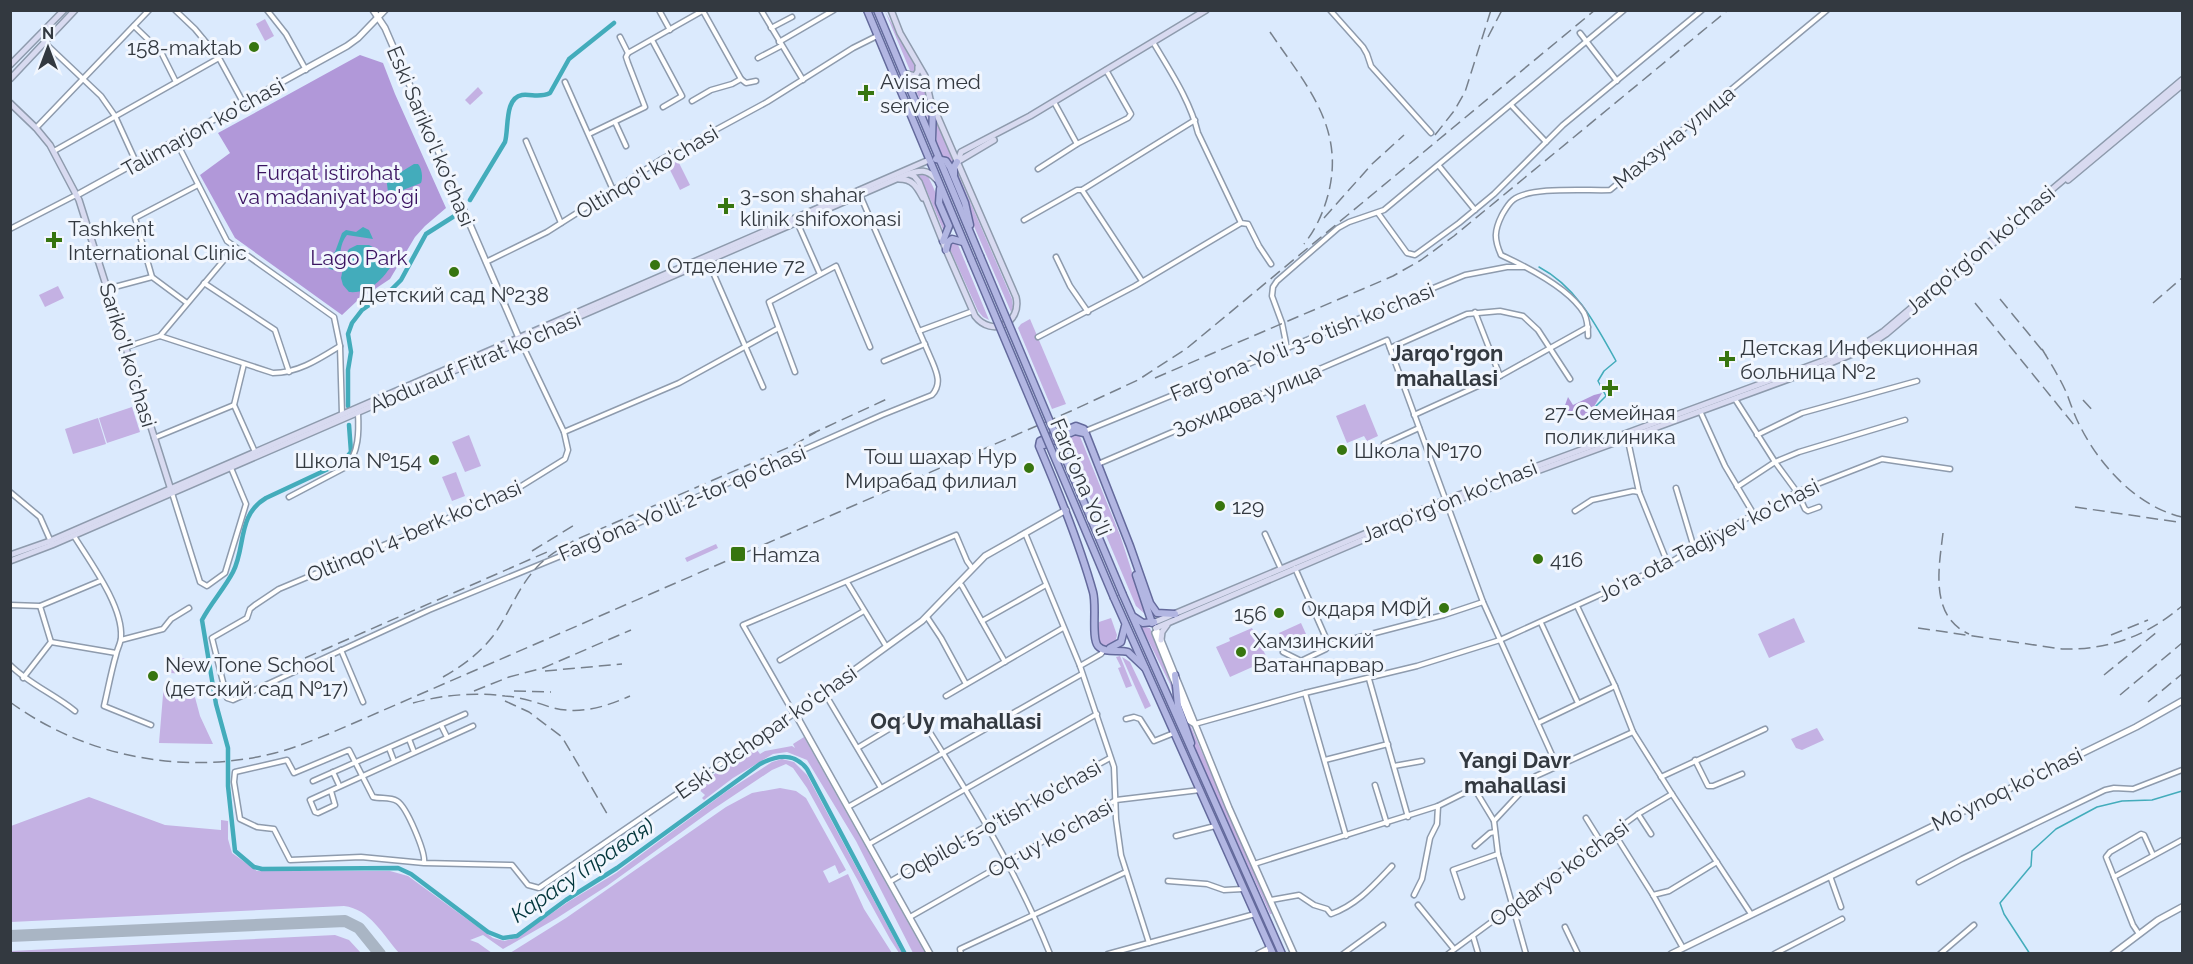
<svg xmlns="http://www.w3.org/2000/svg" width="2193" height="964" viewBox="0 0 2193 964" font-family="Raleway,sans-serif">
  <rect width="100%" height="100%" fill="#dbeafd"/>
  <g fill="#c4b1e3">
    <path d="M885,11L917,70L914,73H911Z"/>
    <path d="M265,19L274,36L265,41L256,24Z"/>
    <path d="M916,78L919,81H924L930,110V123L911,79Z"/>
    <path d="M478,87L483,93L470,105L465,100Z"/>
    <path d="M935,116L955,158L952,166L942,155L937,143Z"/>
    <path d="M676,157L690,185L680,190L666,162Z"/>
    <path d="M956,169L1012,299L1013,307L1011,312L973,224Z"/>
    <path d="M921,173L927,175C934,186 948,221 944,232L926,189L916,174Z"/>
    <path d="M956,240L989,320L983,317L978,311L949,247V243Z"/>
    <path d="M58,286L64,298L45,307L39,295Z"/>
    <path d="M1030,319L1066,404L1052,409L1018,328L1021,324Z"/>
    <path d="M1365,404L1378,436L1367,441L1364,436L1347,443L1336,416Z"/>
    <path d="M132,407L140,432L107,443L99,418Z"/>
    <path d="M98,418L106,444L73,454L65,429Z"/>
    <path d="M1079,434L1120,535L1146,615L1136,606L1065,439Z"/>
    <path d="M469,435L481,466L465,472L452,442Z"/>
    <path d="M1379,444L1384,458L1375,461L1370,447Z"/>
    <path d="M456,472L465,496L452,501L442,477Z"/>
    <path d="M716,544L718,548L687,562L685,558Z"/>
    <path d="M1111,618L1117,635L1115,643L1105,646L1099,642L1097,637L1099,622Z"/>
    <path d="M1794,618L1805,642L1769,658L1758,634Z"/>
    <path d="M1301,623L1306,634L1285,644L1279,633Z"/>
    <path d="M1141,626L1150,628L1171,682L1177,711L1170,684Z"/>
    <path d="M1252,628L1268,660L1230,677L1216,647L1230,641L1229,638Z"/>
    <path d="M1120,656L1132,686L1126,688L1118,668L1121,667L1116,657Z"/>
    <path d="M1122,657L1130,662L1151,706L1145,709Z"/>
    <path d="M179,658L190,659L188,674L170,673L171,663L178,664Z"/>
    <path d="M164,683L192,686L200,716L213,744L159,743Z"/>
    <path d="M1179,699L1272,914H1270L1199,759Z"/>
    <path d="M1817,728L1824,740L1802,750L1796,748L1791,739Z"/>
    <path d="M804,737L925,953H913L856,841L807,760L787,752L773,754L733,778L704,800L702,798L705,795L696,787L754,746L760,754L765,751L792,746L795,748L793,744Z"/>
    <path d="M782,759L794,762L807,775L902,953H899L890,939L807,788L793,768L786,764L772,770L712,810L607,886L557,918L503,949L483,935L470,940L478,943L492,953H399C383,935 370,909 344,906L11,922V826L89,797L165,825L221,830V820L228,821V839L232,853L257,871H390L408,876L493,938L504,941L516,938L568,902L616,873L727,791L772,762Z"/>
    <path d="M780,788L796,791L806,798L846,870L839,874L835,865L823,871L829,883L848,874L864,909L892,953H510L566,918L726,807L752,793Z"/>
    <path d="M335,935L349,940L361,953H11V951Z"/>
  </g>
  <g fill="#b198d9">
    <path d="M360,55L383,63L395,94L446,208L425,226L415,237L390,279L357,301L342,315L235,238L200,175L230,153L218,133Z"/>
    <path d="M1602,393L1592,410L1583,420H1579L1578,413L1560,419L1568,397L1573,405L1594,395Z"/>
  </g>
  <g fill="#43acbb">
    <path d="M414,164H418C422,168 423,178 421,183L403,190L394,196L390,195L388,192L386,176L401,172Z"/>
    <path d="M363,227L369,230L373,239L347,235C337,247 343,262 333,270L323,266V260L335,252L342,233L346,230L356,232Z"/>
    <path d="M357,245H369L395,259C386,277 370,294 349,292L343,285L341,278L346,254L349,249Z"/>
  </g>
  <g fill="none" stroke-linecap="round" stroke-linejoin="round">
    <g stroke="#43acbb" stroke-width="1.5">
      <path d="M1539,267C1577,287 1596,325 1616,361L1604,371L1598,381L1606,396L1594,408"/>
      <path d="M2030,954L2004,914L2000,903L2031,866L2032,851L2056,829L2097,807L2122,801L2152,800L2182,791"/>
    </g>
    <g stroke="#43acbb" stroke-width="4.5">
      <path d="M470,200L505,142C509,129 504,98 522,95C532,94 540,98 550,93L569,59L614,23"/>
      <path d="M348,406V370L351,352L348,334L352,323L362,310L392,289L401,280L426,234L456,215"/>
      <path d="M349,425L351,452L343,462L266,498C237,515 246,547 233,572C224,589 211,603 202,620L216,704L228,748V786L235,851L254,867L262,869L398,868L411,874L488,932L503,938L517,936L566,900L617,868L760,764C777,755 794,752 807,769L905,954"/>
    </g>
    <path stroke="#a9b5c4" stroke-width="12" d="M10,936L345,921L359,928L380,954"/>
    <g stroke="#8e9bad" stroke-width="7">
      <g id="minor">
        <path d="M175,10L195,29L219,58L244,104"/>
        <path d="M267,10L286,34L306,70"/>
        <path d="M659,10L670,30"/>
        <path d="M761,10L803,80"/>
        <path d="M1330,10L1363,47L1367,54L1371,66L1431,133"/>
        <path d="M134,26L161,52L176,82"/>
        <path d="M771,28L792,17"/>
        <path d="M1580,33L1617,81"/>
        <path d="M620,37L628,53"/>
        <path d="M652,40L682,96L663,107"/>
        <path d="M779,42L834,10"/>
        <path d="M1153,42C1170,71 1190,100 1198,133L1241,223L1248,224L1259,246L1271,264"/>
        <path d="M45,43L101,96L115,116L136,162"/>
        <path d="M758,58L781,46"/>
        <path d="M741,79L746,83L756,81"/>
        <path d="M565,82L613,190"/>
        <path d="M692,101L711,90L732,84L741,79L703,11"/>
        <path d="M1054,102L1077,144"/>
        <path d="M1511,105L1546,142"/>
        <path d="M615,122L626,146"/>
        <path d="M36,128L149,10"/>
        <path d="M589,134L645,107L628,63L626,57L628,53L704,10"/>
        <path d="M176,141L227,241L334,317L340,346L342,414"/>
        <path d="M526,141L561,223"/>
        <path d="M54,151L219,58"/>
        <path d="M1439,166L1475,210"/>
        <path d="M1038,169L1077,144L1128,118L1131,114L1106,70"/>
        <path d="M1378,213L1407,253L1415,255L1459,223L1494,194L1563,125L1702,10"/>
        <path d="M1024,220L1077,190H1082"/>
        <path d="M797,222L820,274"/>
        <path d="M10,229L76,195"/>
        <path d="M1056,257L1070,286L1088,312"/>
        <path d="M708,261L763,387"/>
        <path d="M486,262L547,232L662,159L767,102L853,48L877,36"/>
        <path d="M1142,281L1082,190L1195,120"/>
        <path d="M204,283L275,330L289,372"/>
        <path d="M107,289L152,277"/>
        <path d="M187,303L152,277L135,218L198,185"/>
        <path d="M1475,312L1500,376"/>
        <path d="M919,331L973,311"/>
        <path d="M160,336L234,248"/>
        <path d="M1588,336C1588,329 1587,319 1584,313C1569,288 1527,267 1501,255C1494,239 1494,231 1502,215C1505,210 1508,204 1513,200C1530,186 1588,191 1610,190L1827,10"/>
        <path d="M1038,337L1135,286L1241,223"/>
        <path d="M521,342L564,432L568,450L565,459L515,490L279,589L255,605L250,609L247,618L212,638L227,698L233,700L429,610L607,537L882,415L932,395C942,384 937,373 932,361L860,195"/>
        <path d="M126,347L160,336L273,373C298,373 319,359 340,346"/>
        <path d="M1287,348L1282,323L1272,296L1273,287L1277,281L1338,228L1349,222L1384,210L1624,10"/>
        <path d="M1390,348L1467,314L1500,311L1523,316L1538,330L1570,379"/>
        <path d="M884,361L925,344"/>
        <path d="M244,364L234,405L255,452"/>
        <path d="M795,372L769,302L836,266L870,347"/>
        <path d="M1735,399L1775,462L1797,492L1805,509L1808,511L1819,507"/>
        <path d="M1700,411L1725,466L1753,513"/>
        <path d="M1414,415L1500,376L1588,327"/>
        <path d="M564,432L679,383L777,329"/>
        <path d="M1083,432L1465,275L1507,267H1524"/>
        <path d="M1757,435L1802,413L1917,381"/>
        <path d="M1627,436L1639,492L1668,564"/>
        <path d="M154,438L234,405"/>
        <path d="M1384,444L1419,428"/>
        <path d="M1098,464L1387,340L1483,602L1557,766"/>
        <path d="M1737,487L1775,462L1799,452L1905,420"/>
        <path d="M1676,488L1694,548"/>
        <path d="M10,492L40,517L51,542"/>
        <path d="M172,493L200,582L207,586L225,573L246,504L231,468"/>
        <path d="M289,497L346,467C359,453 359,431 358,413"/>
        <path d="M1575,511L1592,500L1633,491L1639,492"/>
        <path d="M1025,533L1080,666L1114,767L1116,819L1121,855L1149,943"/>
        <path d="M1265,534L1281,569"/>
        <path d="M74,536C90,562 123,606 121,637C121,643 117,649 116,655C111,672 108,689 104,706L151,725"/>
        <path d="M1295,568L1329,645"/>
        <path d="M847,582L886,646"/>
        <path d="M959,583L962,586L1005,662"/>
        <path d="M10,605L40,606L100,581"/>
        <path d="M40,606L51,642"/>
        <path d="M1577,606L1615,686L1633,732L1672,794L1751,914"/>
        <path d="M927,617L941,638L966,684"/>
        <path d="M982,621L1046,585"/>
        <path d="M1541,623L1578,703"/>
        <path d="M121,640L163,629L171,619L189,608"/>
        <path d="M341,650L363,702"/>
        <path d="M1283,652L1301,661L1326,649L1329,645L1444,615L1483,602"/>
        <path d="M780,660L864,611"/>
        <path d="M10,665C29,684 54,694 75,711"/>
        <path d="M1080,666L1101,654L1104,650"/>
        <path d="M23,678L51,642L116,653"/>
        <path d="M1369,679L1408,817"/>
        <path d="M824,692L881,788"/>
        <path d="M1305,693L1346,836"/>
        <path d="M946,696L1063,628"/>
        <path d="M794,714L743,625L956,535L967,561L972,568"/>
        <path d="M1126,719L1134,717L1140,719L1154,741L1174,733"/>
        <path d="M1538,723L1615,686"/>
        <path d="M1195,724L1305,693L1417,666L1500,640L1668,564L1711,537L1797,492L1882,459L1950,469"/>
        <path d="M441,725L447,737"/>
        <path d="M931,734C975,804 1019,876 1050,954"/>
        <path d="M409,739L414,752"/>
        <path d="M859,747L909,717"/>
        <path d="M389,748L394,761"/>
        <path d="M1325,760L1388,744"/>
        <path d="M1695,760L1708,786H1713L1742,774"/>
        <path d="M1394,766L1422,761"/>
        <path d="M333,772L339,785"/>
        <path d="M1661,777L1765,729"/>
        <path d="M313,781L465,714"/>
        <path d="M1375,785L1387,824"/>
        <path d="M331,791L335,805L318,813L315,812L310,800L473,726"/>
        <path d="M848,807L1082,674"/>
        <path d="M1638,814L1651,834"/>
        <path d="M1586,818L1601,842"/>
        <path d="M1614,833L1653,895L1683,948"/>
        <path d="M1176,836L1215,826"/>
        <path d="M869,844L1097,714"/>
        <path d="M1475,846L1490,833L1495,832"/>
        <path d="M424,863L361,857L290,860L274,829L257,827L240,819L234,782L235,772L287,760L294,773L349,750L373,797C381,799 390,797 397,801C407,807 426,853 424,863L512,865L528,885L539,888L795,713"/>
        <path d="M1254,864L1438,806L1474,788L1494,821"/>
        <path d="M1830,876L1841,907"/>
        <path d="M2114,877L2106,857L2110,852L2141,834L2144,835L2153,855"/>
        <path d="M891,881L986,826L1110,758"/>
        <path d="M1168,881L1207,884L1224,890L1243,889"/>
        <path d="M1919,882L1962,859L2105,790L2114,788L2133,789L2182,770"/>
        <path d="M1414,895L1422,879L1430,838L1437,824L1438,806"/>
        <path d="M1653,895L1669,891L1717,862"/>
        <path d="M1462,897L1453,870L1498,854"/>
        <path d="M1271,900L1299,895L1314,905L1327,909L1331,914C1357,905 1374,885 1392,866"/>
        <path d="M1418,905L1454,949"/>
        <path d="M910,917L1116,800L1200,790"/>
        <path d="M1565,927L1578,954"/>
        <path d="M2139,934L2133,925L2114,877L2182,840"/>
        <path d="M1473,936L1478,953"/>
        <path d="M961,954L960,949L1126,872"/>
        <path d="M1108,954L1255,914"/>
        <path d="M1343,954L1383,925"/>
        <path d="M1448,954L1638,814L1672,794"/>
        <path d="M1526,954L1498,854L1494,821L1536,776L1633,732"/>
        <path d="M1774,954L1842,919"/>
        <path d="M1940,954L1974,925"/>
      </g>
    </g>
    <g stroke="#8e9bad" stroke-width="8">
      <g id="tertiary">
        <path d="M373,10L385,28L519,338"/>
        <path d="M77,195L347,46L358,38L385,10"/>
        <path d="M1156,628L1229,808L1294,954"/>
        <path d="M1155,633L1190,721L1195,724"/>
        <path d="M930,954L795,713L922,621L985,556L1066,510"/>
        <path d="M1258,954L1270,948"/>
        <path d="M1671,954L2136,727L2182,701"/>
        <path d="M2113,954L2158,920L2182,907"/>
      </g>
    </g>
    <g stroke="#8e9bad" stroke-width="8">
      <g id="secondary">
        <path d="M891,10L900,33L925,76L930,99L1016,297C1022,323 992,338 975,316L947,252L919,182L914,176L909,174"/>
        <path d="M10,65L64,10"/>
        <path d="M904,73L915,76L918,71V67"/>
        <path d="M10,79L75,10"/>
        <path d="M10,103L36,128L50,145L79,200L171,490"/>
        <path d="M958,161L961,152L1030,116L1206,10"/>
        <path d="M957,162L994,140"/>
        <path d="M899,179C913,179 917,187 923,198"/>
        <path d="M2068,180L2182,85"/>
        <path d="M10,555L50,541L929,160"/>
        <path d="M10,561L52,545L908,174C920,170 927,169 936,179"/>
        <path d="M1155,622L1445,500L1858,348L1884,331L2182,80"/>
        <path d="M1156,628L1447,504L1816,369L1862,350L1886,334L2043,201"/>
        <path d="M1161,640L1162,632L1167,625"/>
      </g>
    </g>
    <g stroke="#646a9c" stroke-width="9">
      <g id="primary">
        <path d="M867,10L971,259"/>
        <path d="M877,10L980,256"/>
        <path d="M932,140L933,106"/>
        <path d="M936,159L946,161L950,167L965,203L970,225"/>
        <path d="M954,175V167L957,162"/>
        <path d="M940,189L939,203L949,226L943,241"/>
        <path d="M946,250L948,242L952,239L963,242"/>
        <path d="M1044,445L1075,431L1084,433"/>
        <path d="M1136,575L1152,623"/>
        <path d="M1123,595L1282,954"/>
        <path d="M1114,598L1273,954"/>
        <path d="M1134,617L1143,623L1154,622"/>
        <path d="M1110,648L1121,642L1125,626"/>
        <path d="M1145,668L1128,652C1119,649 1105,654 1098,646C1091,638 1097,606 1093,592C1079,542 1059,493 1039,446L1040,441L1076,426L1084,429L1130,546L1150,603L1157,613L1175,614"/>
        <path d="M1175,675L1178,706L1191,743"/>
      </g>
    </g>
    <use href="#minor" stroke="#fff" stroke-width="4"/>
    <use href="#tertiary" stroke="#fff" stroke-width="5"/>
    <use href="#secondary" stroke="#d8daf0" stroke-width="5"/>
    <use href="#primary" stroke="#b2b6e2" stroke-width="6"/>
    <g stroke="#77808c" stroke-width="1.5" stroke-dasharray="12 6" stroke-linecap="butt">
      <path d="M1270,32C1305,84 1346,127 1328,195C1323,213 1316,229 1304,244"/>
      <path d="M1488,37L1502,10"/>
      <path d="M1435,135L1454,111L1465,92L1491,10"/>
      <path d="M1324,218L1372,164L1404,135"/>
      <path d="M2000,299L2046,355"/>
      <path d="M1975,303L2074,425"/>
      <path d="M2153,303L2182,278"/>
      <path d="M2042,349C2051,364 2060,378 2067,394C2071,405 2075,417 2081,428C2101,467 2138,507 2182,517"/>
      <path d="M1155,378L1393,276L1421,260L1454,236L1728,10"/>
      <path d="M2083,400L2095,413"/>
      <path d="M809,435L887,399"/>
      <path d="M2075,507L2177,522"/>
      <path d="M1943,533C1939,567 1929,616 1969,634"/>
      <path d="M532,551L576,524"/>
      <path d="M1918,628L2062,649C2109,650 2147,636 2182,606"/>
      <path d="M2111,635L2148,620"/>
      <path d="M305,658L547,552"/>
      <path d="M545,671L622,664"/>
      <path d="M2104,675L2157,632"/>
      <path d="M443,677C462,666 479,654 493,636C509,614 518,587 537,567C548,555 562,548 575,540L794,445L816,432"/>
      <path d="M474,691L509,677L543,668L631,630"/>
      <path d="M514,691L551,692"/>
      <path d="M2120,695L2182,643"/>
      <path d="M505,701L529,712L562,737L609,817"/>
      <path d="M10,702C85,757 185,776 275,753C295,748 313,740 331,733L1071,411L1138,380L1186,349L1595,10"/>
      <path d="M2148,702L2182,674"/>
      <path d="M413,703C442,695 475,692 505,696C520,697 535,702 550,707C578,715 603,708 630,696"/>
    </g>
    <g stroke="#646a9c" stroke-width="9" stroke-linecap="butt">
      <g id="primary-bridge">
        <path d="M980,256L1123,595"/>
        <path d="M971,259L1114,598"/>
      </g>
    </g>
    <use href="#primary-bridge" stroke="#b2b6e2" stroke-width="6"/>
  </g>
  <g fill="#37750f" stroke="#f1f6fe" stroke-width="2">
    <circle cx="254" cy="47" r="6"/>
    <path d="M863 84h6v6h6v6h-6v6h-6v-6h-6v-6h6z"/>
    <path d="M723 197h6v6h6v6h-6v6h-6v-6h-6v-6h6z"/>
    <path d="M51 231h6v6h6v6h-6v6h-6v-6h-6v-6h6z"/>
    <circle cx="655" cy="265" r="6"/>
    <circle cx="454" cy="272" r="6"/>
    <path d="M1724 350h6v6h6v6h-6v6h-6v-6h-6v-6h6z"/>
    <path d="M1607 379h6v6h6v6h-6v6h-6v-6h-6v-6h6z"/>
    <circle cx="1342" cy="450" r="6"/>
    <circle cx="434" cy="460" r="6"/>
    <circle cx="1029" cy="468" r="6"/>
    <circle cx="1220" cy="506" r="6"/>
    <rect x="730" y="546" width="16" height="16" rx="3"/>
    <circle cx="1538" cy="559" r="6"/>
    <circle cx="1444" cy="608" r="6"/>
    <circle cx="1279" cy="613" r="6"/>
    <circle cx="1241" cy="652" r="6"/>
    <circle cx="153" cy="676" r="6"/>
  </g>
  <g text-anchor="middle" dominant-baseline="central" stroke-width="6" stroke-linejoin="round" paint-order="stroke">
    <g font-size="21" fill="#333940" stroke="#f1f6fe" text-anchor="start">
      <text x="242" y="47" text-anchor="end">158-maktab</text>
      <text x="880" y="81">Avisa med<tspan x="880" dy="24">service</tspan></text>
      <text x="740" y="194">3-son shahar<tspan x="740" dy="24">klinik shifoxonasi</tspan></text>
      <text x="68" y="228">Tashkent<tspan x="68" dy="24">International Clinic</tspan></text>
      <text x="667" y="265">Отделение 72</text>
      <text x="454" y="294" text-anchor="middle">Детский сад №238</text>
      <text x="1740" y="347">Детская Инфекционная<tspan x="1740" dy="24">больница №2</tspan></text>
      <text x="1610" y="412" text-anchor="middle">27-Семейная<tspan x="1610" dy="24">поликлиника</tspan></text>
      <text x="1354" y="450">Школа №170</text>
      <text x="1017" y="456" text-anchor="end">Тош шахар Нур<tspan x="1017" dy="24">Мирабад филиал</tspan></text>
      <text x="422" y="460" text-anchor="end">Школа №154</text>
      <text x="1232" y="506">129</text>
      <text x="752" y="554">Hamza</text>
      <text x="1550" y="559">416</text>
      <text x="1432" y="608" text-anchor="end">Окдаря МФЙ</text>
      <text x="1267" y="613" text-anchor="end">156</text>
      <text x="1253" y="640">Хамзинский<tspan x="1253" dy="24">Ватанпарвар</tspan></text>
      <text x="165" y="664">New Tone School<tspan x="165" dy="24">(детский сад №17)</tspan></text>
    </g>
    <g font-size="21" fill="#333940" stroke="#f1f6fe">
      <text transform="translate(203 127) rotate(-29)">Talimarjon ko'chasi</text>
      <text transform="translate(431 136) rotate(67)">Eski Sariko'l ko'chasi</text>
      <text transform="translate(1674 137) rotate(-39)">Махзуна улица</text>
      <text transform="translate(647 172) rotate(-31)">Oltinqo'l ko'chasi</text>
      <text transform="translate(1980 250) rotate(-40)">Jarqo'rg'on ko'chasi</text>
      <text transform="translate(1302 342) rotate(-22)">Farg'ona Yo'li 3-o'tish ko'chasi</text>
      <text transform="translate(128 355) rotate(73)">Sariko'l ko'chasi</text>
      <text transform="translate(475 362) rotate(-23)">Abdurauf Fitrat ko'chasi</text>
      <text transform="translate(1247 400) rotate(-23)">Зохидова улица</text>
      <text transform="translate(1081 477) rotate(67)">Farg'ona Yo'li</text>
      <text transform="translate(1449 501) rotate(-22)">Jarqo'rg'on ko'chasi</text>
      <text transform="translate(682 503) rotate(-23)">Farg'ona Yo'lli 2-tor qo'chasi</text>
      <text transform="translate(414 531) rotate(-23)">Oltinqo'l 4-berk ko'chasi</text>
      <text transform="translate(1708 540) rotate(-27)">Jo'ra ota Tadjiyev ko'chasi</text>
      <text transform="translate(766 732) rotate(-35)">Eski Otchopar ko'chasi</text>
      <text transform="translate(2007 789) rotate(-26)">Moʻynoq ko'chasi</text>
      <text transform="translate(1000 820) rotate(-29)">Oqbilol 5-o'tish ko'chasi</text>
      <text transform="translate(1050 838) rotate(-29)">Oq uy ko'chasi</text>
      <text transform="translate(1559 873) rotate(-36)">Oqdaryo ko'chasi</text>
    </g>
    <g font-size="21" fill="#3b1461" stroke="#f1f6fe">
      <text x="328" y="172">Furqat istirohat<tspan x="328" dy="24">va madaniyat bo'gi</tspan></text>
      <text x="359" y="257">Lago Park</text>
    </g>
    <g font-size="22" font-weight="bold" fill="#333940" stroke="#f1f6fe">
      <text x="1447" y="353">Jarqo'rgon<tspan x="1447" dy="25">mahallasi</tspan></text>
      <text x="956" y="721">Oq Uy mahallasi</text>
      <text x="1515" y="760">Yangi Davr<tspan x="1515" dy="25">mahallasi</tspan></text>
    </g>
    <g font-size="22" font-style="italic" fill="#01353b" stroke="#f1f6fe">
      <text transform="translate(582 870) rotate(-34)">Карасу (правая)</text>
    </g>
  </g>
  <rect width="2193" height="964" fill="none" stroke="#333940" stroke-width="24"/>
  <g transform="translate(48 48)" stroke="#f1f6fe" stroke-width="4.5" paint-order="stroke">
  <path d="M0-4.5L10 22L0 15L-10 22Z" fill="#333940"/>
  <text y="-9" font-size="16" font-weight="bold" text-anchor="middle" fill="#333940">N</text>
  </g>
</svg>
